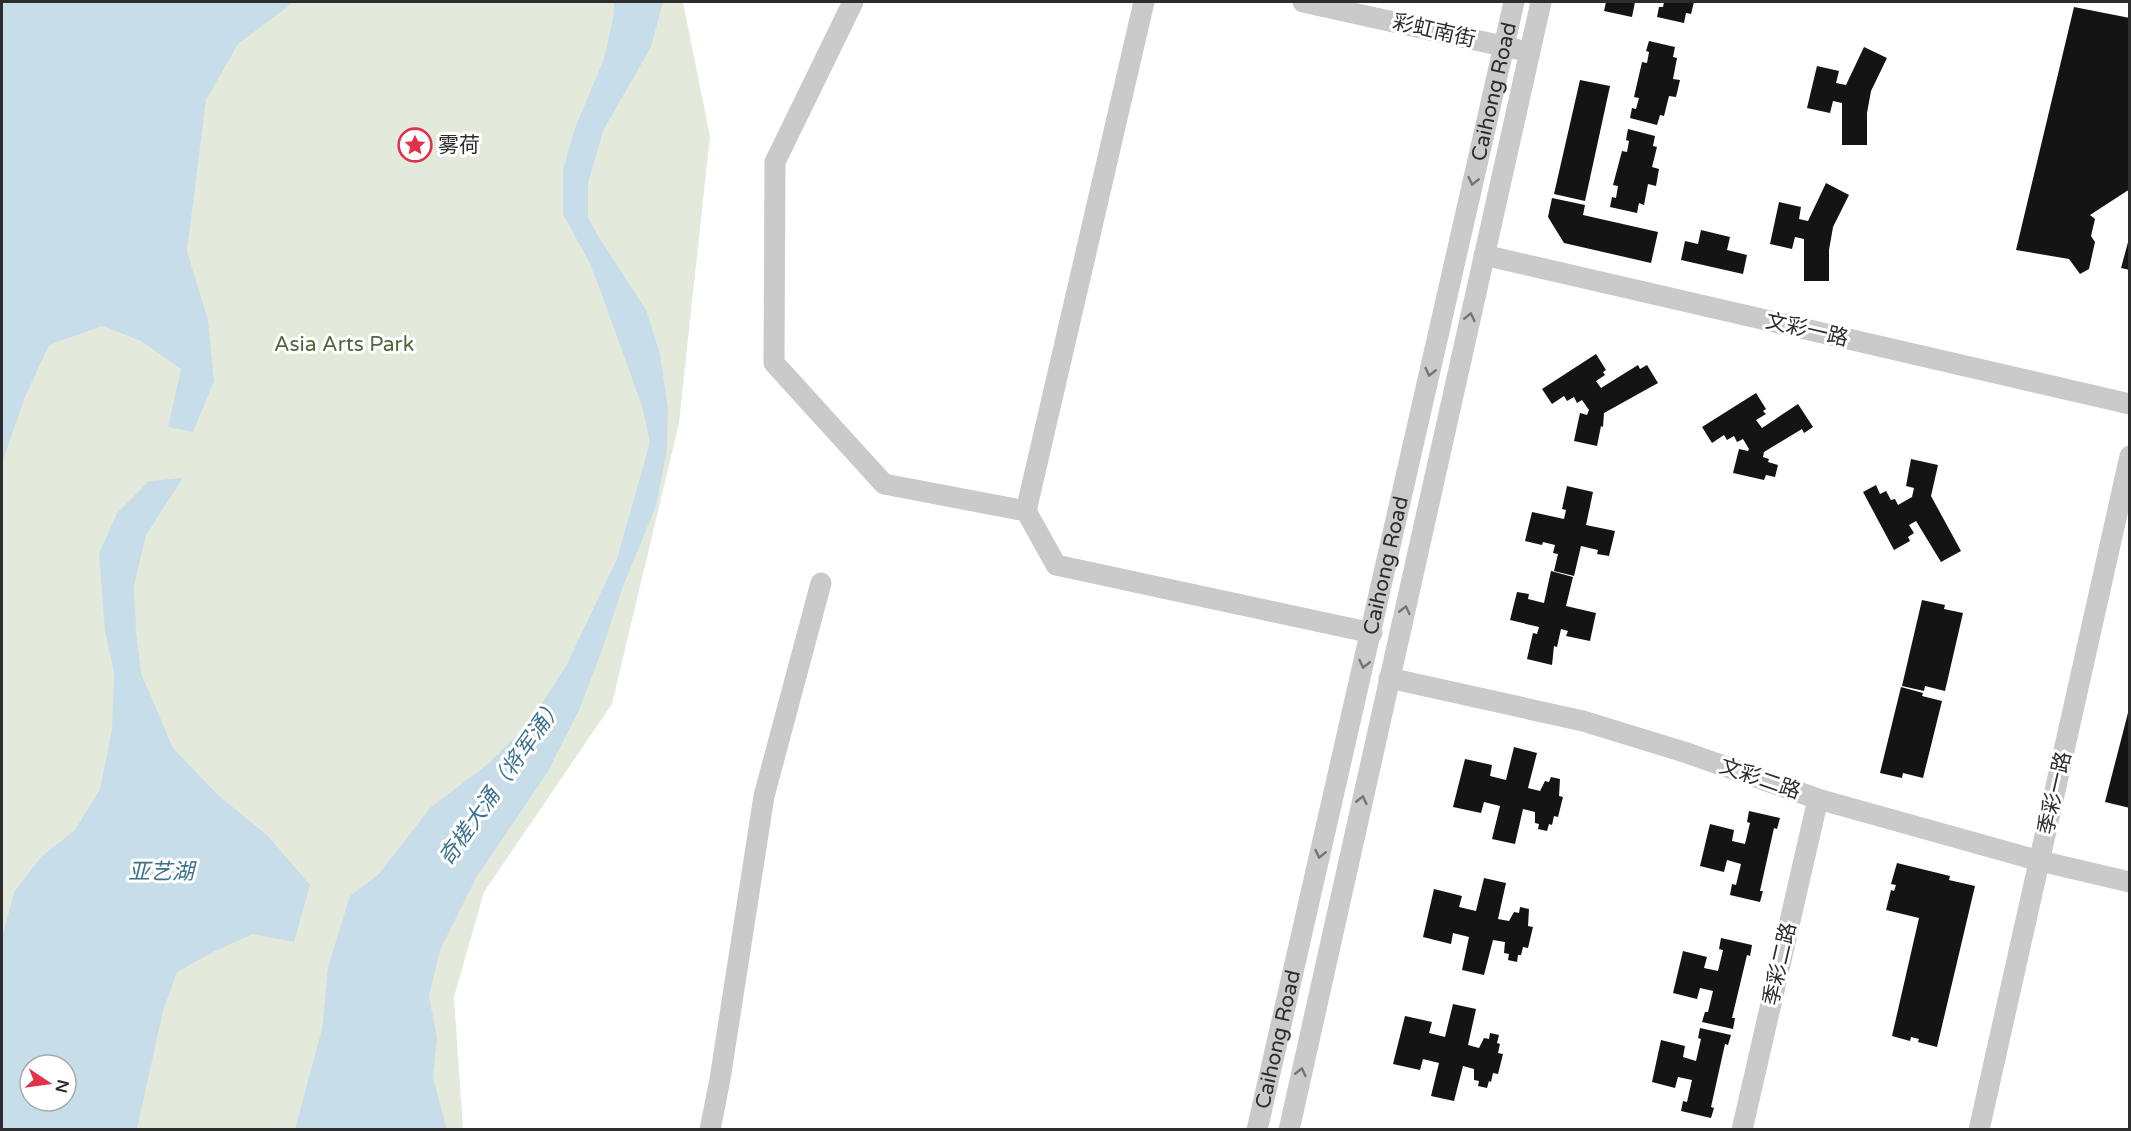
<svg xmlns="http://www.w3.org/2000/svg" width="2131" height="1131" viewBox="0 0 2131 1131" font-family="'Varela Round','Noto Sans SC',sans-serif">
  <rect width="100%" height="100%" fill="#fff"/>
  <path fill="#e4eadb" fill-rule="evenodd" d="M2,2H683L710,136L679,423L612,704L484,892L454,997L463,1129L2,1130ZM30,1065H66V1101H30Z"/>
  <g fill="#c7deea" fill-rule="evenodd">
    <path d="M2,2H294L238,44L206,100L187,251L208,320L214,381L193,432L168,427L181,369L141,341L102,326L49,345L25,397L2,463Z"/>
    <path d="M614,2H663L651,47L604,129L588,183V217L597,234L646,310L660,354L668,409L667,449L656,506L622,589L601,653L579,710L547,773L476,878L440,950L429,996L437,1037L433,1078L447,1129H295L322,1029L328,967L350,896L379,874L430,808L489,763L530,722L566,666L617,559L650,442L642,406L599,287L589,262L563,214V170L575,128L604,59L614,13Z"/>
    <path d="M183,478L146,535L134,586L136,631L141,673L173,748L218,795L268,836L310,885L294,942L253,934L217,950L177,972L163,1011L137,1129H2V938L14,892L42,856L75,830L100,789L112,729L114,672L105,632L99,554L117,513L149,481ZM30,1065H66V1101H30Z"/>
  </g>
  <g fill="#141414">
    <path d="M1606,2H1635L1632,17L1604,11Z"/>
    <path d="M1664,2H1694L1691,14L1686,13L1684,23L1657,17L1659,7H1663Z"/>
    <path d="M2074,7L2130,18V189L2090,215L2095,219L2091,236L2095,242L2089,269L2080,274L2069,259L2016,250Z"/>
    <path d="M1649,41L1675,47L1673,57L1677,58L1673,79L1680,80L1676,97L1669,96L1664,116L1660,115L1657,125L1630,118L1632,108L1636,109L1639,98L1634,97L1642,62L1647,63L1649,52L1646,51Z"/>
    <path d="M1864,47L1887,58L1871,91L1867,113V145H1842V103L1833,101L1830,113L1807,108L1817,66L1839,71L1836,83L1846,85Z"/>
    <path d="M1580,80L1610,86L1585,201L1554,194Z"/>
    <path d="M1628,129L1655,136L1653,146L1657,147L1652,167L1659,169L1656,186L1648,184L1644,205L1639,203L1637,213L1610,207L1612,197L1616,198L1618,186L1613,185L1622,151L1627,152L1629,141L1626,140Z"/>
    <path d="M1826,183L1849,195L1833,227L1829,250V281H1804V239L1795,237L1792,249L1770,244L1779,202L1801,207L1799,219L1808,221Z"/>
    <path d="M1552,198L1585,205L1583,215L1658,232L1651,263L1564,243L1548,217Z"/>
    <path d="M1701,230L1730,237L1727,250L1747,255L1743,274L1681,260L1685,241L1698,244Z"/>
    <path d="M2130,235V270L2121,268Z"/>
    <path d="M1596,354L1606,370L1603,372L1605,375L1596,381L1601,388L1638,365L1640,369L1647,365L1658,383L1604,413L1603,427L1601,426L1597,446L1574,441L1580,413L1587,415L1589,410L1582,400L1577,403L1574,397L1567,401L1564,396L1552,404L1542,389Z"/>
    <path d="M1756,393L1766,409L1763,411L1766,414L1756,420L1762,428L1798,404L1813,427L1804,433L1802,429L1764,452L1763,457L1769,459L1768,462L1778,465L1775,477L1766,475L1764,480L1733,473L1739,449L1748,451L1749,449L1743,439L1737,442L1734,436L1727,440L1724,435L1712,443L1702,427Z"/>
    <path d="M1911,459L1938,465L1931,496L1961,551L1941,562L1916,521L1909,525L1914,533L1908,537L1910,541L1894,550L1863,492L1876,485L1880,494L1886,491L1891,500L1895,499L1898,505L1912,497L1914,488L1906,486Z"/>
    <path d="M1567,486L1593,492L1586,525L1615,531L1609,556L1597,554L1598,550L1581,546L1574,576L1554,571L1558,554L1553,553L1555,545L1543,542L1542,545L1525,541L1532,512L1564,519L1566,510L1562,509Z"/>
    <path d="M1551,571L1573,577L1566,606L1596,613L1590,641L1566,636L1568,631L1561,629L1557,647L1554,646L1552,665L1527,659L1533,633L1537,634L1539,627L1510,620L1517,592L1529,594L1528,599L1544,603Z"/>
    <path d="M1922,600L1945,605L1944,609L1963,613L1945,691L1925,686L1924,691L1902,686Z"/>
    <path d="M1901,687L1923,693L1922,696L1942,701L1923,778L1903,773L1902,778L1880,773Z"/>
    <path d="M2129,709H2130V808L2105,802Z"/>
    <path d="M1514,747L1537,753L1528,788L1540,791L1545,781L1549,782L1551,777L1560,779L1559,796L1563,797L1558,817L1554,816L1552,825L1549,824L1547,831L1538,829L1539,824L1535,823V812L1523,809L1515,844L1492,839L1500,806L1484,802L1481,813L1453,807L1465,759L1492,765L1490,776L1506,780Z"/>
    <path d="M1749,811L1780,818L1777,829L1774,828L1760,891H1763L1760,902L1730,895L1732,884L1736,885L1741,864L1727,860L1724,872L1700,866L1710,824L1734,830L1732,841L1745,844L1750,823L1747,822Z"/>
    <path d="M1897,863L1950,876L1949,880L1975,886L1937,1047L1918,1042L1919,1039L1911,1037L1910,1041L1892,1036L1919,918L1886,910L1891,890L1894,891L1896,885L1891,884Z"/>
    <path d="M1484,878L1506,883L1498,919L1509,921L1514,912L1519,913L1520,907L1529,909L1528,926L1533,927L1528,948L1523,947L1521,955H1518L1517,962L1508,960L1509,954L1504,953L1505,942L1493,940L1484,975L1462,970L1469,937L1453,933L1451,944L1423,937L1434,889L1462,896L1459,907L1476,911Z"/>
    <path d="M1721,938L1752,945L1750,956L1747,955L1732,1018H1735L1733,1029L1702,1022L1705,1012H1708L1713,991L1700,988L1697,999L1673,993L1683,951L1707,957L1704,968L1718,971L1723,950L1719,949Z"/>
    <path d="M1453,1004L1476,1009L1468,1045L1479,1048L1484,1038L1489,1039L1490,1033L1499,1035L1497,1043L1500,1044L1498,1053L1503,1054L1498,1074L1493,1073L1491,1082L1489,1081L1487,1088L1478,1086L1479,1081L1474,1080V1069L1463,1066L1454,1101L1431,1096L1439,1063L1423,1059L1420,1070L1393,1064L1405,1016L1432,1022L1429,1033L1445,1037Z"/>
    <path d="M1700,1028L1731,1035L1728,1045L1725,1044L1711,1107L1714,1108L1711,1118L1681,1111L1683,1101L1687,1102L1692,1080L1678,1077L1675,1088L1652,1082L1661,1040L1685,1046L1683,1057L1696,1061L1701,1039L1698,1038Z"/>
  </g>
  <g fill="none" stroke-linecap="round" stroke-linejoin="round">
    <g stroke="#cacaca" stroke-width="21">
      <path d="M853,2L775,162L774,363L884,484L1026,511L1056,565L1372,633"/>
      <path d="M1303,2L1516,49"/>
      <path d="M1484,255L2130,404"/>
      <path d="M1026,511L1144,2"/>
      <path d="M1389,678L1583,721L1684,752L1818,799L2040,861L2130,882"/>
      <path d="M710,1130L720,1079L764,796L821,583"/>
      <path id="s1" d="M1257,1130L1514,2"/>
      <path d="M1289,1130L1541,2"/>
      <path d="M1742,1130L1818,799"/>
      <path d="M1979,1130L2130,456"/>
    </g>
  </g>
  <defs><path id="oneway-chevron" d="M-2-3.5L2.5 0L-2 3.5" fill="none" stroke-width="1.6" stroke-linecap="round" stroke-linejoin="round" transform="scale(1.5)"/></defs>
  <g stroke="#747474">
    <use href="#oneway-chevron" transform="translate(1473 181) rotate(103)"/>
    <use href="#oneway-chevron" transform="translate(1470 317) rotate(-77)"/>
    <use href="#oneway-chevron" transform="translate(1430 372) rotate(103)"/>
    <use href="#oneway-chevron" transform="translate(1405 610) rotate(-77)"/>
    <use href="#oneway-chevron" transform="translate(1364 664) rotate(103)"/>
    <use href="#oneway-chevron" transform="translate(1362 800) rotate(-77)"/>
    <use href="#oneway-chevron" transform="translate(1320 854) rotate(103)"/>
    <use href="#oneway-chevron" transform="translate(1301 1072) rotate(-77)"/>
  </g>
  <defs>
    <g id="sight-ring" transform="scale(1.725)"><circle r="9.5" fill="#fff" stroke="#e03349" stroke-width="1.5"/><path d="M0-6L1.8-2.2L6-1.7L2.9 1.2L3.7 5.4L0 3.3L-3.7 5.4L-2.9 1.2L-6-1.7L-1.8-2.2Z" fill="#e03349"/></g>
  </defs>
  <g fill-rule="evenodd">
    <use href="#sight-ring" x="415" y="145"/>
  </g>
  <g text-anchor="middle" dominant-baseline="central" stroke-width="6" stroke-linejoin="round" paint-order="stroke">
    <g font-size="21" fill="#2d2d2d" stroke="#fff">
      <text transform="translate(1434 31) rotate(13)">彩虹南街</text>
      <text stroke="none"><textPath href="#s1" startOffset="1065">Caihong Road</textPath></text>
      <text transform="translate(1807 330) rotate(13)">文彩一路</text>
      <text stroke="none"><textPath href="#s1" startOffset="579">Caihong Road</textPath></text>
      <text transform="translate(1760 779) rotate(19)">文彩二路</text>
      <text transform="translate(2055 793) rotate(-77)">季彩一路</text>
      <text transform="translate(1780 964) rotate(-77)">季彩二路</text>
      <text stroke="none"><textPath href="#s1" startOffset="93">Caihong Road</textPath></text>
    </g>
    <g font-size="21" fill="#2d2d2d" stroke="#fff" text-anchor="start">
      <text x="438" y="145">雾荷</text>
    </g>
    <g font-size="21" fill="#52673c" stroke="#fff">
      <text x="344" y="344">Asia Arts Park</text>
    </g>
    <g font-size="22" font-style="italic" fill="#3e728c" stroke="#fff">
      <text transform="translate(501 782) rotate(-55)">奇槎大涌（将军涌）</text>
      <text x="161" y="872">亚艺湖</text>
    </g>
  </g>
  <rect width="2131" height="1131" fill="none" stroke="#2d2d2d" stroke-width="6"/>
  <g transform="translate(48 1083) rotate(103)"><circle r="28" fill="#ffffff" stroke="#ababab" stroke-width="1.5"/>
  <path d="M0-4.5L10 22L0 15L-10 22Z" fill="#e03349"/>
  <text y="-9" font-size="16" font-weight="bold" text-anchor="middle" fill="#2d2d2d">N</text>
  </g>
</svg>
